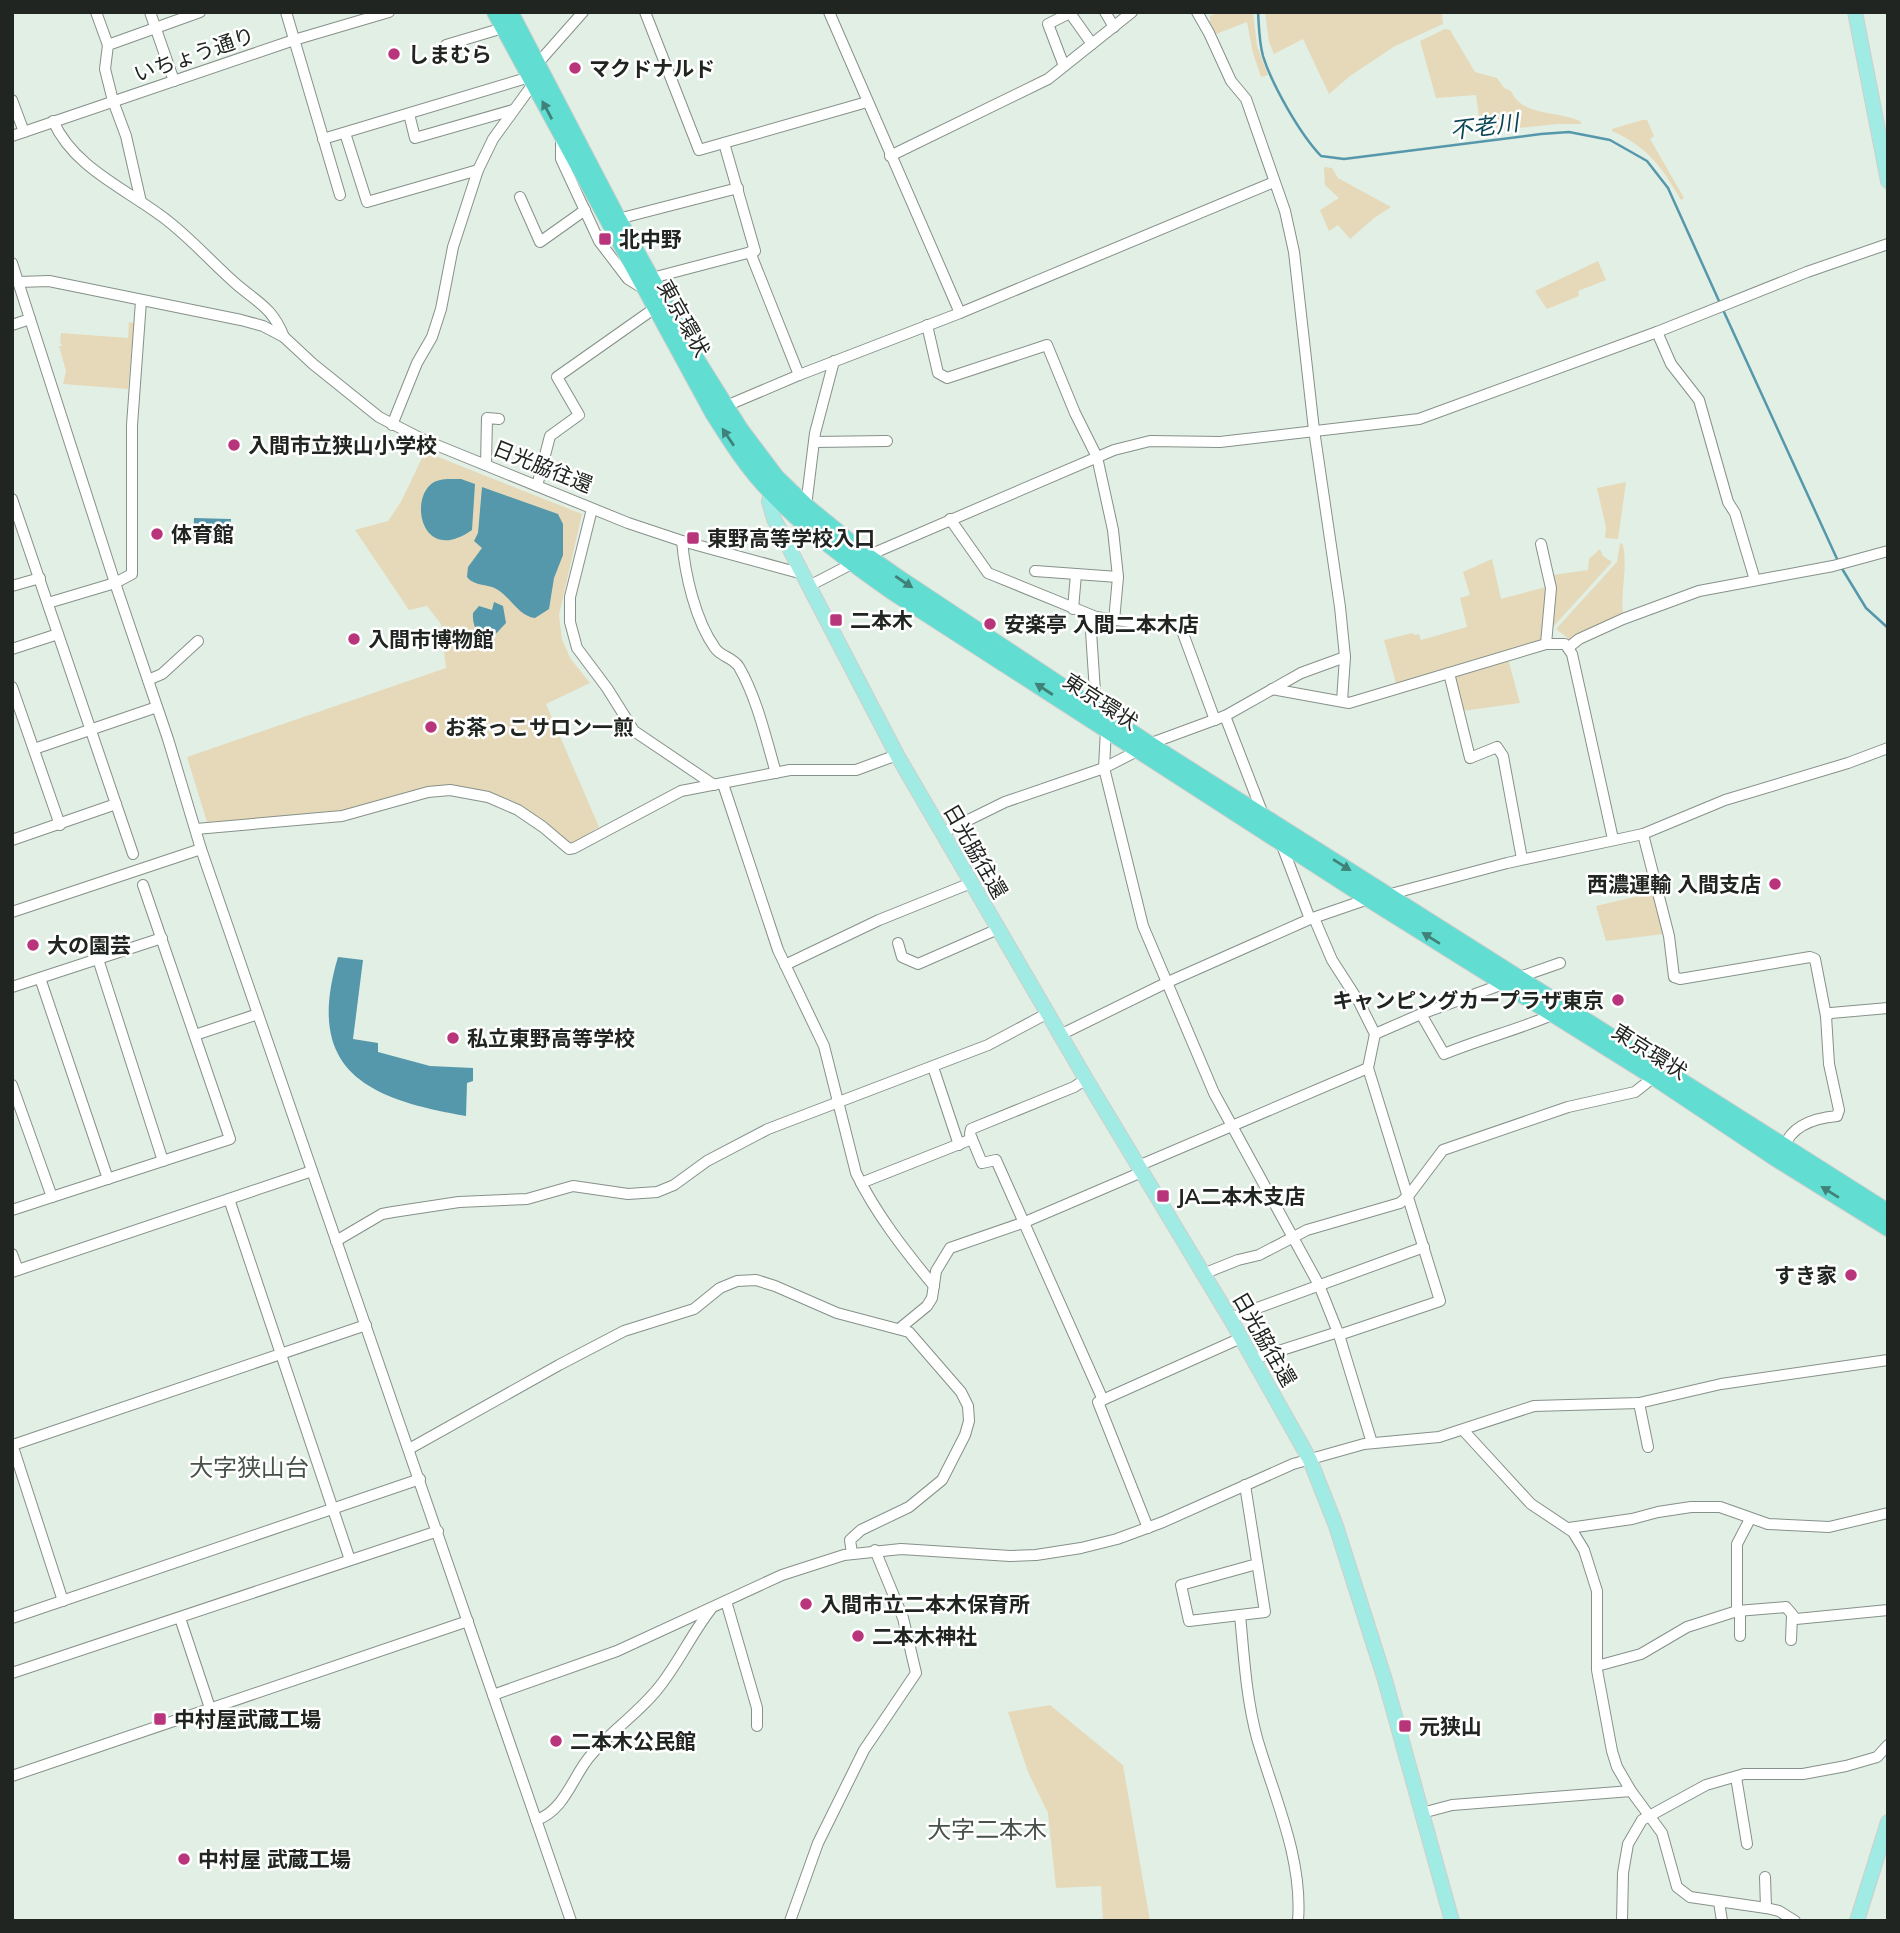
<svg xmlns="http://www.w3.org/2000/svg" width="1900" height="1933" viewBox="0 0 1900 1933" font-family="Mulish,'Noto Sans JP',sans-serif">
  <rect width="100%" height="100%" fill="#e2efe5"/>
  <g fill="#e5d9b9">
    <path d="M1219,12H1253L1257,46L1268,75L1261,77L1253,53L1247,22L1216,34L1210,24V16Z"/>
    <path d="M1265,12H1442L1443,24L1395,46L1350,76L1329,94L1303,39L1274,54L1269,42Z"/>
    <path d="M1445,29L1450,30L1475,72L1497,78L1504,88L1511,91C1523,118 1559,110 1581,122V124H1557L1481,132L1476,95L1436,98L1420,41Z"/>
    <path d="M1642,120H1647L1654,136L1650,139L1684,198L1681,200C1662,167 1648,147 1612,131V129Z"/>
    <path d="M1324,167L1332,168L1338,178L1391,207L1374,218L1350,239L1338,225L1329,231L1320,210L1339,198L1325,185Z"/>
    <path d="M1598,261L1606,280L1578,291L1579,296L1547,309L1535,291Z"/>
    <path d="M129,322L134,323L128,389L63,384L66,371L59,346H63L60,343L61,333L128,338Z"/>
    <path d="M428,453L582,514L559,615L562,639L570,658L590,683L546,704L599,827L569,846L545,825L449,787L342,815L207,822L187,757L446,668L441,624L427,606L409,610L355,530L388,521L401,502L422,458Z"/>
    <path d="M1626,482L1618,539L1605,538L1606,527L1597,488Z"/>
    <path d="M1620,543L1623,545C1628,568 1620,592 1623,615L1570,640L1556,629L1617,562Z"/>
    <path d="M1600,549L1603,556L1612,562L1553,627V575L1588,570L1589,559Z"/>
    <path d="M1492,559L1501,599L1546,587L1542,638L1537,642L1396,683L1384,640L1413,633L1414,635L1419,634L1421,640L1467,627L1460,598L1470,595L1463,572Z"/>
    <path d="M1508,659L1520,703L1462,711L1454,678L1456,674Z"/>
    <path d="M1655,892L1664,934L1606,941L1596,906Z"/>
    <path d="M1050,1705L1123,1765L1150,1921H1103L1101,1886L1056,1888L1048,1813L1028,1772L1008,1712Z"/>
  </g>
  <g fill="#5597ab">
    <path d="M461,479L475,484L472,530C421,566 408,497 434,482C442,478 452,479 461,479Z"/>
    <path d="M482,487L558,514L563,524V555L554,578L549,609L535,618C519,616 512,599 498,590C488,583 475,587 467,577L468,567L482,548L474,541L478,533Z"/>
    <path d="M194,518L231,519L230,539L193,538Z"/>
    <path d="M494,602L503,606L506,623L489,641C477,636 472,625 473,613L479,606L492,610Z"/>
    <path d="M338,957L363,960L353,1039L378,1043V1052L430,1066L473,1068V1081L467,1083L466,1116C367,1099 304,1071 338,957Z"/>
  </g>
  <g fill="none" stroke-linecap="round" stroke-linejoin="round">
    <g stroke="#5597ab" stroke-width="2.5">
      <path d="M1258,12C1259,26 1259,42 1263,56C1272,85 1300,134 1321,156L1344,159L1541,134L1569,132L1610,140L1647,161L1668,188L1719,301"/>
      <path d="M1724,312L1838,561"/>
      <path d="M1841,567L1866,608L1888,628"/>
    </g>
    <g stroke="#869189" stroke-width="12">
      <g id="minor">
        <path d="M96,12L108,45"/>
        <path d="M150,12L174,81"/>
        <path d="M286,12L340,195"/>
        <path d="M645,12L699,150L867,102"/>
        <path d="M829,12L960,313"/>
        <path d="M1105,12L1114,27"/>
        <path d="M1197,12L1209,33L1231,81L1246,99L1285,211L1294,252L1314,430L1340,607L1345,657L1342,701"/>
        <path d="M446,45L503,28"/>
        <path d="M538,63L583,12"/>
        <path d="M1064,66L1048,24L1070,13L1092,44"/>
        <path d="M12,100L24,132"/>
        <path d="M409,114L415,138L513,110"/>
        <path d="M53,121C74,167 122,187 160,215C187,234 210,261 235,283C258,303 272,307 284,337"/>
        <path d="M345,133L367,202L478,170"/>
        <path d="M12,136L294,40L389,12"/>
        <path d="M561,137V159L599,241L628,279L644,289"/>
        <path d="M323,139L530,77"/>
        <path d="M890,156L1048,79L1132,12"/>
        <path d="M520,197L540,242L585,210"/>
        <path d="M141,202L126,136L113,101L105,69L108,45L200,12"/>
        <path d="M618,219L738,188"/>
        <path d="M750,252L799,375"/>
        <path d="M12,263L115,583L168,739L201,849L571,1921"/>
        <path d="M652,278L755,251L724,143"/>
        <path d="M18,282L49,281L241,320L263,326L284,337L313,364L379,417L424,440L628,523L682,541L803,574"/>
        <path d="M12,325L30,319"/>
        <path d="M927,325L938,373L947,378L1047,345L1075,413L1097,457L1113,530L1118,577L1114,621"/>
        <path d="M1657,332L1671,364L1699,400L1728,502L1735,513L1755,580"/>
        <path d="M726,406L799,375L960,313L1274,182"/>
        <path d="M392,425L417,363L432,337L441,309L453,247L478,170L493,139L533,84"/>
        <path d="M814,442L887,441"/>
        <path d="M486,465L487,418L499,419"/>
        <path d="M537,486L550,436L579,415L557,377L655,308"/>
        <path d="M12,499L133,854"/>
        <path d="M806,506L815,433L834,361"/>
        <path d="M592,509L570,597V622L577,648L607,688L634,731L714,785"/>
        <path d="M950,519L988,573L1096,617L1137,623H1169L1181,628L1215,720"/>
        <path d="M682,541C685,574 695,620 715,648C721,657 733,657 739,667C757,698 766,739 776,773"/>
        <path d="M1541,544L1551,588L1546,644"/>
        <path d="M1035,571L1118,577"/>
        <path d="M12,586L40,578"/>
        <path d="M809,586L867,556L1114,450L1150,441L1220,442L1419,419L1657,332L1807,272L1888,244"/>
        <path d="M48,603L115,583L132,574V425L141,301"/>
        <path d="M1073,609L1076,574"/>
        <path d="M1090,616L1096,707"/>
        <path d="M1569,647L1579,639L1623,619L1699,591L1833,566L1888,551"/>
        <path d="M12,649L58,634"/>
        <path d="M1449,673L1470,758L1497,747L1503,756L1522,859"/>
        <path d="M148,680L162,674L198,641"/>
        <path d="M12,687L60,825"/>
        <path d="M1272,689L1349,703L1546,644H1565L1572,654L1613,839"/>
        <path d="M1225,716L1264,817"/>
        <path d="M1106,729L1104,768L1143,926L1214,1093L1319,1285L1339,1335L1372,1443"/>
        <path d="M1149,744L1225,716L1301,673L1345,657"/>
        <path d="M34,749L157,707"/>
        <path d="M723,784L778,950L824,1046L856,1173C876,1214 905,1251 934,1286"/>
        <path d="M196,829L342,816L428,792L450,790L488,797L518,810L543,827L569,849L574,848L681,791L790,770H856L897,755"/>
        <path d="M942,833L1005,802L1104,768L1139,750"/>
        <path d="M1643,834L1669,936L1674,977L1680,979L1810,957L1815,959L1826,1016L1829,1064L1839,1110L1837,1116C1815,1118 1792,1125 1784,1147"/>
        <path d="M12,840L116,804"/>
        <path d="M1281,843L1310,919"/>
        <path d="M1387,895L1507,863L1643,834L1725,800L1848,763L1888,748"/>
        <path d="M12,912L201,849"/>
        <path d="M1314,918L1332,960L1359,1002L1375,1034L1368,1068L1440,1301L1339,1335"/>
        <path d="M898,943L902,957L918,964L998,929"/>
        <path d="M98,959L163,1161"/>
        <path d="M785,965L879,920L971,883"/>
        <path d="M40,978L108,1179"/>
        <path d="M1517,978L1560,963"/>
        <path d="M12,987L162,938"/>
        <path d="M1421,1014L1503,984"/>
        <path d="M1826,1016L1831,1013L1888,1008"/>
        <path d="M1375,1034L1421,1014L1444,1054C1480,1039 1517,1030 1552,1015"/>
        <path d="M195,1035L258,1014"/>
        <path d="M1060,1035L1168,982L1310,919L1371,898"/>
        <path d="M933,1067L959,1145"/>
        <path d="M1086,1079L1074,1087L971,1129L970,1134L982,1163L996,1160L1103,1400"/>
        <path d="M12,1085L52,1197"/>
        <path d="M1138,1166L1368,1068"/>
        <path d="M861,1183L972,1139"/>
        <path d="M229,1199L350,1560"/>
        <path d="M12,1210L230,1139L143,885"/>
        <path d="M336,1241L382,1214L393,1212L459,1202L527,1199L573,1186L628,1194L657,1192L674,1185L707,1161L768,1129L988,1045L1048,1013"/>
        <path d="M12,1254L18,1270"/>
        <path d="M12,1272L312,1171"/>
        <path d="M1203,1274L1238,1260L1259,1255L1307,1230L1400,1203L1409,1195L1443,1150L1568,1107L1635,1092L1654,1077"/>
        <path d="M1230,1318L1424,1247"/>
        <path d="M899,1329L927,1306L932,1298L936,1271L950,1248L1025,1222L1142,1172"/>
        <path d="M1254,1359L1338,1332"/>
        <path d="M1639,1403L1648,1447"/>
        <path d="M1463,1430L1531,1504L1573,1532L1584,1550L1597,1591V1670L1612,1751L1617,1767L1631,1791L1662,1833L1677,1887L1690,1897L1766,1908L1779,1911L1795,1921"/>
        <path d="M12,1444L63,1601"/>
        <path d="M13,1445L366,1325"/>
        <path d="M409,1449L559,1365L624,1331L694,1309L720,1288L737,1281L756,1280L775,1286L837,1313L909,1332L961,1392L968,1406L969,1421L965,1435L942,1480L909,1507L861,1530L850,1540L852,1553"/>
        <path d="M1245,1485L1265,1612L1189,1621L1181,1585L1257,1564"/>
        <path d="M1148,1528L1098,1402L1241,1338"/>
        <path d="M1569,1528L1632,1519L1658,1512L1691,1507H1720L1768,1524L1829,1527L1888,1513"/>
        <path d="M726,1601L757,1708V1726"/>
        <path d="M1737,1611V1544L1750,1519"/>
        <path d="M1740,1611V1636"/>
        <path d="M1240,1615C1244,1656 1246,1697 1257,1738C1274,1797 1303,1858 1298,1921"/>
        <path d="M12,1618L420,1479"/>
        <path d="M180,1618L210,1708"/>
        <path d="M1791,1640L1792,1616"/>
        <path d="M1597,1666L1641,1654L1687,1627L1737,1611L1786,1607L1796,1619L1888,1610"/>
        <path d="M12,1673L438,1531"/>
        <path d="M493,1695L617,1651L782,1575L844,1555L901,1549L1010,1556L1036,1555L1081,1548L1117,1539L1163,1522L1293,1464L1364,1444L1439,1437L1534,1406L1639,1403L1721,1384L1888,1360"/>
        <path d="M12,1776L468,1621"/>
        <path d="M1736,1777L1747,1844"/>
        <path d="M1422,1813L1452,1805L1631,1791"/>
        <path d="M536,1820C565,1811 573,1775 591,1755C613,1729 643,1710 663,1682C681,1658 693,1632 711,1609"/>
        <path d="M1765,1877L1766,1908"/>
        <path d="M1719,1902L1722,1921"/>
        <path d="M790,1921L818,1843L864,1750L916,1673L903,1618L875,1550"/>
        <path d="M1622,1921L1623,1873L1628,1844L1642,1820L1706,1785L1744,1774H1803L1846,1766L1877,1757L1888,1745"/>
      </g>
    </g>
    <g stroke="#cecfce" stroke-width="16">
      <g id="major">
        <path d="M1855,12L1888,181"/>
        <path d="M773,484L769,502L774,519L897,755L1086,1079L1230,1318L1310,1460L1336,1526L1385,1680L1452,1921"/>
        <path d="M1857,1921L1888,1822"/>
      </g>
    </g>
    <g stroke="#cecfce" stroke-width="18">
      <g id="highway">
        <path d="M495,12L713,413C730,440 748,469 771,492C807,530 850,562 893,592L1369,899L1654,1077L1777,1159L1888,1228"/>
        <path d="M510,12L618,219L698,362L740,429L776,477L806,506L867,556L900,579L1149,744L1888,1212"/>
      </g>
    </g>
    <use href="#minor" stroke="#fff" stroke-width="10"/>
    <use href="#major" stroke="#a0ebe3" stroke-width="14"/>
    <use href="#highway" stroke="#61ddd1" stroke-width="16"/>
  </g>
  <defs><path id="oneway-solid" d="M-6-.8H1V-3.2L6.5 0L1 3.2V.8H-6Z" transform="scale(1.75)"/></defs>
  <g fill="#408179">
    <use href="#oneway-solid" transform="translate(547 110) rotate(-118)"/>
    <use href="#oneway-solid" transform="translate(728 437) rotate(-124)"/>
    <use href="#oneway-solid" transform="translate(904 582) rotate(34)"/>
    <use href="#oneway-solid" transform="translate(1044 689) rotate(-147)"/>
    <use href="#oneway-solid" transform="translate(1342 865) rotate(32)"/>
    <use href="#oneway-solid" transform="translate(1431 938) rotate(-148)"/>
    <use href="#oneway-solid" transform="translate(1830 1192) rotate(-148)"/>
  </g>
  <g fill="#b9357b" stroke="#fff" stroke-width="2.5">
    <circle cx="394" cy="54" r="7"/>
    <circle cx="575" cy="68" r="7"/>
    <rect x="598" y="232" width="14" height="14" rx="3.5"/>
    <circle cx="234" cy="445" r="7"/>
    <circle cx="157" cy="534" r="7"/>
    <rect x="686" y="531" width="14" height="14" rx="3.5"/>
    <rect x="829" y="613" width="14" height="14" rx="3.5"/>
    <circle cx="990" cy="624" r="7"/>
    <circle cx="354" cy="639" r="7"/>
    <circle cx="431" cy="727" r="7"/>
    <circle cx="1775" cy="884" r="7"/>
    <circle cx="33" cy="945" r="7"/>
    <circle cx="1618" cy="1000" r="7"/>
    <circle cx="453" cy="1038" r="7"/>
    <rect x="1156" y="1189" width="14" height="14" rx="3.5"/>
    <circle cx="1851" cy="1275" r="7"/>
    <circle cx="806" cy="1604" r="7"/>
    <circle cx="858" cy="1636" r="7"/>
    <rect x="153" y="1712" width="14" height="14" rx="3.5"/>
    <rect x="1398" y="1719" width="14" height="14" rx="3.5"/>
    <circle cx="556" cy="1741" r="7"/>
    <circle cx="184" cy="1859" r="7"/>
  </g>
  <g text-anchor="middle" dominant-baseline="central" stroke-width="5" stroke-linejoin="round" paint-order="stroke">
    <g font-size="21" fill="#202521" stroke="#fff">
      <text transform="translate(194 54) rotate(-19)">いちょう通り</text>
      <text transform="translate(684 318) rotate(61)">東京環状</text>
      <text transform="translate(543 466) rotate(22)">日光脇往還</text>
      <text transform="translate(1101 701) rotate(33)">東京環状</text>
      <text transform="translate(976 851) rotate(60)">日光脇往還</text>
      <text transform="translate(1650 1051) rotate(32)">東京環状</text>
      <text transform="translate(1265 1339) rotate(60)">日光脇往還</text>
    </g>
    <g font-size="21" font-weight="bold" fill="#202521" stroke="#fff" text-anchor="start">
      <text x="408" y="54">しまむら</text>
      <text x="589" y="68">マクドナルド</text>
      <text x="619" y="239">北中野</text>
      <text x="248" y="445">入間市立狭山小学校</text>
      <text x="171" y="534">体育館</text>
      <text x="707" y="538">東野高等学校入口</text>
      <text x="850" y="620">二本木</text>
      <text x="1004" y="624">安楽亭 入間二本木店</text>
      <text x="368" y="639">入間市博物館</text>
      <text x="445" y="727">お茶っこサロン一煎</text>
      <text x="1761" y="884" text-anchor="end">西濃運輸 入間支店</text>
      <text x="47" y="945">大の園芸</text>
      <text x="1604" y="1000" text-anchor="end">キャンピングカープラザ東京</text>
      <text x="467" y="1038">私立東野高等学校</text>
      <text x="1177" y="1196">JA二本木支店</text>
      <text x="1837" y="1275" text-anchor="end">すき家</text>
      <text x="820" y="1604">入間市立二本木保育所</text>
      <text x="872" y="1636">二本木神社</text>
      <text x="174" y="1719">中村屋武蔵工場</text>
      <text x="1419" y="1726">元狭山</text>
      <text x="570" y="1741">二本木公民館</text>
      <text x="198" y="1859">中村屋 武蔵工場</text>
    </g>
    <g font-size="23" font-style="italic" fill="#094655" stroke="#fff">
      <text transform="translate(1484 126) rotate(-7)">不老川</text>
    </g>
    <g font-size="24" fill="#48524a" stroke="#fff">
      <text x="249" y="1467">大字狭山台</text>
      <text x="987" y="1829">大字二本木</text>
    </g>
  </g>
  <rect width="1900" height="1933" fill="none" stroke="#202521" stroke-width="28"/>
</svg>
